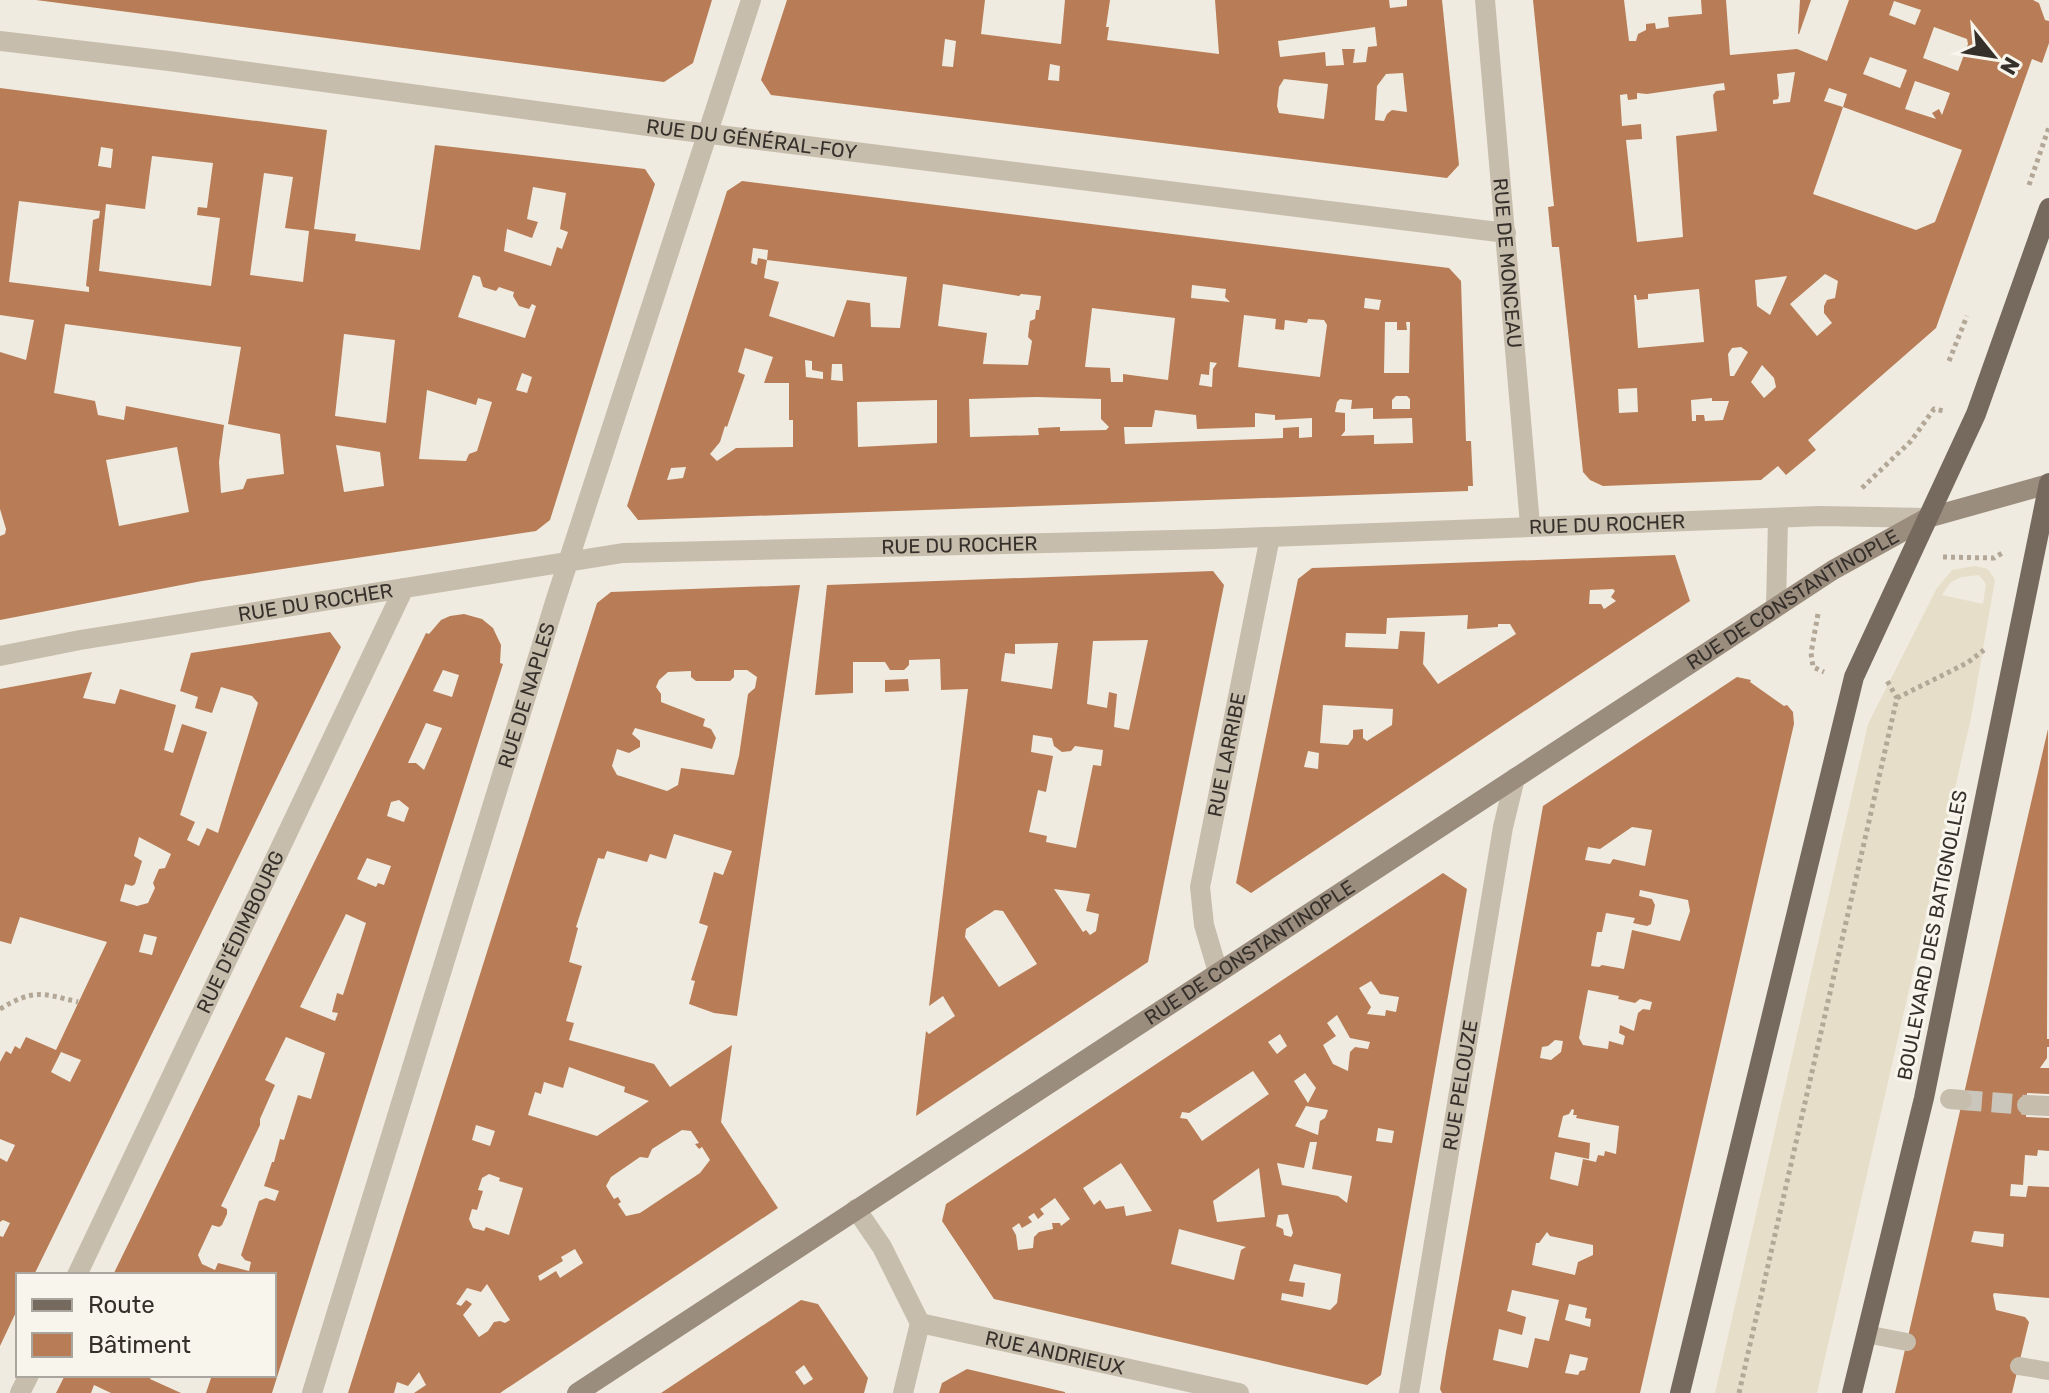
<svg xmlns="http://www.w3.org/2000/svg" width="2049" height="1393" viewBox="0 0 2049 1393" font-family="Rubik,sans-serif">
  <rect width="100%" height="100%" fill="#f0ebe0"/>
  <path fill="#e6dec9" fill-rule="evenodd" d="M1975,566L1988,569L1995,580L1971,718L1817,1393H1715L1868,724L1937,588L1952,570ZM1979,575L1986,584L1983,604L1942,595L1950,583L1961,577Z"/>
  <g fill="#b87d56" fill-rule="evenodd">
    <path d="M36,0H712L693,63L664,82Z"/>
    <path d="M787,0H985L981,34L1061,44L1065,0H1110L1106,27H1109L1107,40L1219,54L1215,0H1389L1390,8L1407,6V0H1442L1459,165L1447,178L771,95L761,80ZM1375,27L1377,46L1368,47L1366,62L1353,63L1355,49H1342L1344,65L1326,66L1325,52L1280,57L1278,41ZM945,39L956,41L953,67L942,66ZM1050,64L1060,66L1059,81L1048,80ZM1403,73L1407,112L1392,110L1387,114L1384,121L1375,120L1377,86L1386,74ZM1284,79L1328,84L1324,119L1279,113L1277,106L1279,87Z"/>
    <path d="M1533,0H1624L1629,41H1636L1638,34L1646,30V24L1655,23L1656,29L1669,27L1668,17L1702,14L1701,0H1726L1730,55L1797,49L1827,61L1849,0H2033L2039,3L2045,20L2049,21V43L2042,63L2032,59L1936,328L1808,440L1816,450L1786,475L1778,466L1761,480L1603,486L1590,480L1583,472L1559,247H1552L1548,207L1554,206L1553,197ZM1894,1L1921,10L1915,25L1889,15ZM1934,27L1967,39L1968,44L1958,71L1923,58ZM1870,57L1907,70L1900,88L1863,74ZM1795,72L1790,102L1773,104V100L1778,99L1779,95L1777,74ZM1915,81L1950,93L1942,115L1939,109L1932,113L1936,119L1905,109ZM1724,83L1725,90L1716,91L1713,95L1717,131L1676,136L1683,237L1637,242L1626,140L1642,139L1641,124L1622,126L1620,95L1627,94L1628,100L1637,99V93L1647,94ZM1829,88L1847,94L1843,107L1962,150L1935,222L1916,230L1813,194L1843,107L1824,101ZM1825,274L1838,281L1835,298L1827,300L1824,306V313L1832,323L1817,336L1790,304ZM1787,276L1770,315L1757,306L1755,280ZM1699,289L1704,342L1638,348L1634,295H1636L1637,300L1648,299V294ZM1741,347L1748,352L1734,376H1730L1728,354L1732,348ZM1762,365L1774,378L1776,387L1764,398L1751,382ZM1637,388L1638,412L1619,413L1618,389ZM1712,398V401H1729L1723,420L1705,421L1704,415H1696V421H1692L1691,400Z"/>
    <path d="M1800,0H1811L1799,34H1798Z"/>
    <path d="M0,88L327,130L314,229L356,234L355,241L420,250L435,145L645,169L655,184L550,520L536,531L202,581L0,620V536L5,534L6,529L0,509V352L26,360L34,320L0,315ZM101,147L113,149L111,168L98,166ZM152,156L213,163L207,208L198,207L197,215L220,218L211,286L99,271L106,204L145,209ZM264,173L293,177L285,228L309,231L303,282L250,275ZM533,187L566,193L560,229L568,232L562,249L557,247L551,266L504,251L507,229L532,238L538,222L527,219ZM19,201L100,211L99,218L93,220L86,286L89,287V292L9,282ZM473,275L480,277L483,287L496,291L499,287L514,292L513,296L519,306L529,309L532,304L536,306L525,338L458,317ZM65,324L241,347L228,424L280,434L284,474L247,479L243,489L221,493L219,462L224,425L126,406L124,420L98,415L95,401L54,393ZM344,334L395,340L386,423L335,416ZM522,373L532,377L527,393L516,390ZM427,390L476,405L478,398L492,402L477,451L469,454L466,461L419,459ZM336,445L380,452L384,486L344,492ZM177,447L189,512L119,526L106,460Z"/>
    <path d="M742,181L1449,268L1461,281L1466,441H1471L1473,486H1468V491L638,520L627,506L727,191ZM753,248L768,250L767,260L907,277L900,328L871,327L870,303L847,300L834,337L769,316L779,282L764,278L767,260L758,258L757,265L751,263ZM943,284L1019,296L1021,294L1041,296L1039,310H1036L1035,319L1030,321L1028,337L1032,341L1028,365L983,364L987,333L938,326ZM1192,285L1226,289L1225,297L1230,302L1191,298ZM1365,298L1381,300L1379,310L1364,308ZM1092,308L1175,318L1168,380L1123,374V382H1111L1110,368L1085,367ZM1244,315L1276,319L1275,329L1284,330L1285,320L1307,323L1308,319L1324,320L1327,325L1320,377L1238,367ZM1385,322H1397V330H1407L1406,322H1410L1409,373H1384ZM745,348L773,357L764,383H789V420H793V447L736,448L717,461L710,454L720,442L725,426L727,427L745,375L738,372ZM805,360L812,361V370L823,372V379L806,377ZM1210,362L1217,363L1213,369L1212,387L1199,385L1201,374L1209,375ZM832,364H842L843,381L831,380ZM1396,396H1407L1410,399V409H1392V400ZM1037,397L1101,399V419L1109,427L1106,430L1060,431V427L1038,428L1039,435L970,437L969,399ZM1340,399L1352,400L1351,409L1373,408V419L1412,418L1413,443L1374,444V435L1341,436L1345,431V413L1335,412L1337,402ZM937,400V443L858,447L857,402ZM1155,410L1196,415L1197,429L1255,427V413L1275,415V420L1312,418V437L1299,438V427L1283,428V438L1125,444L1124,427H1152ZM686,467L683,478L667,480L671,468Z"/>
    <path d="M1675,555L1690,601L1251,893L1236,883L1298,579L1312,568ZM1613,589L1615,591L1611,597L1616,601L1604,609L1601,604H1589L1590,590ZM1468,615L1467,629L1498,627V624H1510L1516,634L1438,684L1423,664L1425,632L1400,631L1398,649L1345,647L1346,633L1386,634L1387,618ZM1323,705L1393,709L1392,725L1367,741L1363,738V729L1353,730V738L1348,745L1320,743ZM1308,751L1319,753L1318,769L1304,767Z"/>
    <path d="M1213,571L1224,585L1148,962L916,1116L926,1031L929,1034L955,1016L943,996L929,1006L968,689L941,690L940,659L909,660V665L904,670H890L885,662H853V693L815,695L827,585ZM1148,640L1129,730L1114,727L1117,694L1109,692L1107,708L1087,704L1093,641ZM1058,643L1052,689L1001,681L1005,653L1015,654V644ZM1033,735L1052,738L1054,746L1062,752L1071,751L1075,746L1103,750L1101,766L1093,765L1076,848L1046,842L1047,836L1029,832L1038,790L1046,792L1053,756L1031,752ZM1054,889L1090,894L1086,911L1099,914L1096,931L1090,935L1086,930L1083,932ZM995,910L1003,911L1037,964L999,987L965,937L966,929Z"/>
    <path d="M800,585L737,1016L714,1013L689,1004L695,981L691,980L708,926L699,923L714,872L723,875L732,851L674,834L666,859L650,854L647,862L607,851L604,859L598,858L576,927L578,928L569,962L582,966L566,1021L574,1023L569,1040L654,1064L670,1087L732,1045L721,1122L778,1208L500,1393H414L426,1385L419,1372L408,1386L397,1382L394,1393H348L597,603L611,592ZM734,670H747L757,677L755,688L748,694L739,756L734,775L681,768L678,785L667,791L617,775L612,766L617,749L629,753L640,747V741L632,734L635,728L712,749L716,738L711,729L703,726L705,719L661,702V694L656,687L659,680L668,672L691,671V677L696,681H730L734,677ZM569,1067L625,1087L624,1092L649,1101L597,1136L528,1115L535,1092L541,1094L544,1082L563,1088ZM476,1125L495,1131L490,1146L472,1140ZM682,1130L691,1131L699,1143L695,1144L699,1149L702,1147L710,1160L700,1173L640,1213L626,1216L618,1204L621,1202L618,1197L614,1199L606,1186L611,1177L640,1157L648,1158L652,1149ZM489,1174L500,1178L499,1181L523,1188L509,1235L486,1227L484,1231L473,1228L469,1219L472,1209L477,1210L483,1191L478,1190L482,1178ZM575,1249L583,1263L560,1278L556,1271L540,1281L538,1276L563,1261L561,1257ZM487,1284L510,1320L505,1323L500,1321L494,1322L488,1331L479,1337L463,1315L472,1304L466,1300L461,1306L456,1304L467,1288L481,1292Z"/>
    <path d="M464,614L482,619L493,628L501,645L500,663L503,664L272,1393H206L212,1375H274V1275H113L426,633L429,634L441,620L450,616ZM443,670L459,675L452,697L433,691ZM426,723L442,728L424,770L416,763H408ZM399,800L409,808L404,822L387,816L391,802ZM367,858L391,866L384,885L378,883L376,887L357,879ZM346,914L366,923L343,995L337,993L332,1012L338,1013L335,1021L300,1007ZM286,1037L325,1053L311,1099L298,1095L284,1140L280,1139L274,1162H272L264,1186L279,1191L275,1201L266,1198L259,1201L241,1255L245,1260L251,1262L249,1271L218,1263L215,1270L202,1264L198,1255L212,1225L219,1227L222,1225L227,1214V1209L221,1206L260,1125V1119L275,1085L265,1080Z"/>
    <path d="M330,632L341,647L34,1275H18V1308L0,1346V1236L3,1237L10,1223L3,1220L0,1222V1158L7,1162L15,1145L0,1139V1062L6,1051L11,1054L15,1046L20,1049L26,1037L56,1050L107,942L20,917L11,944L0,941V689L92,672L83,698L115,704L120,689L176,705L164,750L173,753L182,724L207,732L180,815L195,822L187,840L199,846L207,828L218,833L258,703L252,696L221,687L212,713L195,708L198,697L180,691L191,653ZM139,837L171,854L165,868L159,869L153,883L155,888L148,903L137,906L120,901L125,884L132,886L135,884L142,861L134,856ZM144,934L157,937L152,955L139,952ZM61,1052L81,1060L70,1082L51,1072Z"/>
    <path d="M1737,677L1751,680L1750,682L1784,706L1787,705L1793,712L1794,724L1640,1393H1442L1440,1389L1446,1352L1543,806ZM1632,827L1652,830L1645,866L1613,859L1610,864L1585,860L1588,847L1600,849ZM1640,890L1688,900L1690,911L1680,941L1632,930L1624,969L1602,965L1599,967L1591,966L1597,932H1602L1606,913L1635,918L1633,923L1647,926L1651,924L1655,905L1652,899L1639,896ZM1588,990L1619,996L1618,999L1635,1003L1640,999L1652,1002L1650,1010L1643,1009L1638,1013L1634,1031L1620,1025L1619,1033L1625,1036L1623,1045L1609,1041L1608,1049L1583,1045L1579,1038ZM1555,1040L1563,1041L1561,1052L1551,1060L1540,1058L1542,1047L1548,1046ZM1572,1109L1574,1110L1573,1115H1577L1576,1118L1619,1126L1616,1154L1605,1151L1604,1156L1598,1155L1596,1162L1583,1159L1578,1186L1550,1179L1555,1152L1589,1159L1590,1143L1558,1137L1563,1116L1569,1114ZM1547,1232L1550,1236L1593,1245V1255L1578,1262L1575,1275L1532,1265L1536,1243H1539ZM1512,1290L1559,1300L1549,1341L1535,1338L1528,1368L1493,1360L1499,1329L1522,1335L1526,1317L1507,1311ZM1569,1304L1587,1308L1585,1318L1591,1319L1590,1327L1565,1320ZM1570,1354L1588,1358L1585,1370L1580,1371L1578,1375L1565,1373Z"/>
    <path d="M908,679L909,691L885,692V680Z"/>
    <path d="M2048,729L2047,1039H2049V1047H2047V1058L2040,1068H2049V1094L2027,1093L2026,1117L2049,1118V1151L2038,1150L2037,1156L2025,1155L2023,1185L2011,1184L2010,1196L2026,1197L2028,1186L2049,1187V1298L1994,1293L1993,1295L1996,1310L2025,1317L2029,1322L2012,1393H1895ZM1974,1231L2004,1234L2003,1247L1971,1242Z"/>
    <path d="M1443,873L1467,889L1381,1375L1367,1385L994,1299L942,1221L946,1204ZM1371,981L1380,994L1399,997L1396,1012L1386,1010L1385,1016L1367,1014L1371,1007L1359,988ZM1337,1015L1350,1038L1370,1042L1368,1049L1355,1047L1350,1052L1348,1071L1333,1064L1323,1045L1336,1036L1327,1023ZM1280,1034L1287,1046L1277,1054L1268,1042ZM1253,1071L1269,1094L1202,1141L1187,1119L1180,1118L1182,1112L1189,1113ZM1305,1073L1316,1088L1308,1103L1294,1081ZM1306,1106L1328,1110L1325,1118L1320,1121L1318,1135L1295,1126ZM1378,1128L1394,1131L1392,1143L1376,1141ZM1310,1142H1317L1312,1169L1352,1176L1347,1203L1338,1196L1282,1185L1277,1163L1304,1168ZM1121,1163L1152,1211L1126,1216L1124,1206L1106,1209L1100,1200L1094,1205L1083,1188ZM1259,1168L1265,1217L1217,1222L1213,1201ZM1055,1198L1070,1219L1061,1226L1060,1223H1052L1053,1229L1039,1232L1034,1237L1033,1248L1018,1250L1016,1235L1012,1228L1019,1223L1022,1228L1032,1222L1028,1217L1034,1213L1038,1219L1044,1214L1040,1209ZM1288,1214L1293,1233L1291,1237L1284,1235L1283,1229L1276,1226L1278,1215ZM1179,1229L1246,1247L1241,1250L1234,1280L1171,1264ZM1294,1264L1341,1274L1337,1303L1330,1310L1281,1300L1282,1293L1303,1297L1305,1283L1289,1281Z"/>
    <path d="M801,1300L818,1304L868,1378L864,1393H661ZM804,1365L813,1379L804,1385L795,1372Z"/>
    <path d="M967,1369L1065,1392V1393H939L942,1383Z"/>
    <path d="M65,1375H152L150,1379L181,1393H111L94,1385L91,1393H56Z"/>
  </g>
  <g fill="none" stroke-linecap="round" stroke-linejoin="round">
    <path stroke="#cbc6bc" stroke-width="20" stroke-dasharray="20 10" stroke-linecap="butt" d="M1962,1100L2027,1105"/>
    <g stroke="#b3a897" stroke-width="5" stroke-dasharray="4 4" stroke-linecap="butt">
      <path d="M2029,185L2049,127"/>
      <path d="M1949,361L1967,316"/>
      <path d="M1862,488L1911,441L1934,409L1944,411"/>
      <path d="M1943,557L1994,558L2004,552"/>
      <path d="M1818,614L1811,653L1813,667L1824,672"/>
      <path d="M1897,698L1967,663L1984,650"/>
      <path d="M0,1009C33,989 42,993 78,1002"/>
      <path d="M1739,1393L1897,698L1886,679"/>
    </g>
    <g stroke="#c7bdad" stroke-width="18">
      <path d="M1866,1334L1907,1342"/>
      <path d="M2019,1366L2049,1371"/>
    </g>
    <g stroke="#c7bdad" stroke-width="20">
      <path id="s1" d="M1485,0L1530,525"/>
      <path id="s2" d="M0,41L169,61L670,129L1506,233"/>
      <path d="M1776,606L1778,519"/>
      <path id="s3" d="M0,656L80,640L623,553L1215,539L1821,516L1927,518"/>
      <path id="s4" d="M1218,972L1204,925L1200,887L1270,537"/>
      <path d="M1950,1099L1962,1100"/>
      <path d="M2027,1105L2049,1106"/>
      <path d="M856,1209L882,1247L920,1323"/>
      <path id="s5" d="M77,1275L404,588"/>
      <path id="s6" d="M920,1323L1239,1393"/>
      <path d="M20,1393L29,1375"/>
      <path id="s7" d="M312,1393L555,602L751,0"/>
      <path d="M903,1393L920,1323"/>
      <path id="s8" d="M1409,1393L1503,827L1515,778"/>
    </g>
    <path stroke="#9b8d7e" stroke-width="20" id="s9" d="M577,1393L1833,570L1927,518L2049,484"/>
    <g stroke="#766a5e" stroke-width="20">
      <path d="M1680,1393L1854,677L1976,414L2049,208"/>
      <path d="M1852,1393L1924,1098L2049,483"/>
    </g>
  </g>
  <g text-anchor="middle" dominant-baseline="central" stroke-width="6" stroke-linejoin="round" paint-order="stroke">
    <g font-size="20" fill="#36302b" stroke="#f8f5ec">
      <text stroke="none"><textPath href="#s2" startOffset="758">RUE DU GÉNÉRAL-FOY</textPath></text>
      <text stroke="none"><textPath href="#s1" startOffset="264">RUE DE MONCEAU</textPath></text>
      <text stroke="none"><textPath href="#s3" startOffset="1616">RUE DU ROCHER</textPath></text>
      <text stroke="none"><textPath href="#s3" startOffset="968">RUE DU ROCHER</textPath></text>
      <text stroke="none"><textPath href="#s9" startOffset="1452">RUE DE CONSTANTINOPLE</textPath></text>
      <text stroke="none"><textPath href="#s3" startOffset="320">RUE DU ROCHER</textPath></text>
      <text stroke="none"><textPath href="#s7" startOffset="730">RUE DE NAPLES</textPath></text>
      <text stroke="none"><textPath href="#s4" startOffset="222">RUE LARRIBE</textPath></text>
      <text stroke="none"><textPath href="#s5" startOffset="380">RUE D'ÉDIMBOURG</textPath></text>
      <text transform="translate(1932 935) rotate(-79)">BOULEVARD DES BATIGNOLLES</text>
      <text stroke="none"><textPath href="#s9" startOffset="804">RUE DE CONSTANTINOPLE</textPath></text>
      <text stroke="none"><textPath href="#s8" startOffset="312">RUE PELOUZE</textPath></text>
      <text stroke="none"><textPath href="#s6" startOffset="138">RUE ANDRIEUX</textPath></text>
    </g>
  </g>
  <rect x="16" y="1273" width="260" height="104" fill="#f8f5ec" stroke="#aaa69f" stroke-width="2"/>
  <rect x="32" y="1299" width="40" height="12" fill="#766a5e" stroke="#aaa69f" stroke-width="2"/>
  <text x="88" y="1313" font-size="24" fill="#36302b">Route</text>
  <rect x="32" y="1333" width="40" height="24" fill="#b87d56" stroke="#aaa69f" stroke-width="2"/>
  <text x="88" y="1353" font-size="24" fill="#36302b">Bâtiment</text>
  <g transform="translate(1993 56) rotate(120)" stroke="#f8f5ec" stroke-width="6" paint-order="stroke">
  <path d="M0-6L14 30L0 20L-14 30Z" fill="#36302b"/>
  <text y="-12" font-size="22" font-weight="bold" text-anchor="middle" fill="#36302b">N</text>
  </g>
</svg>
